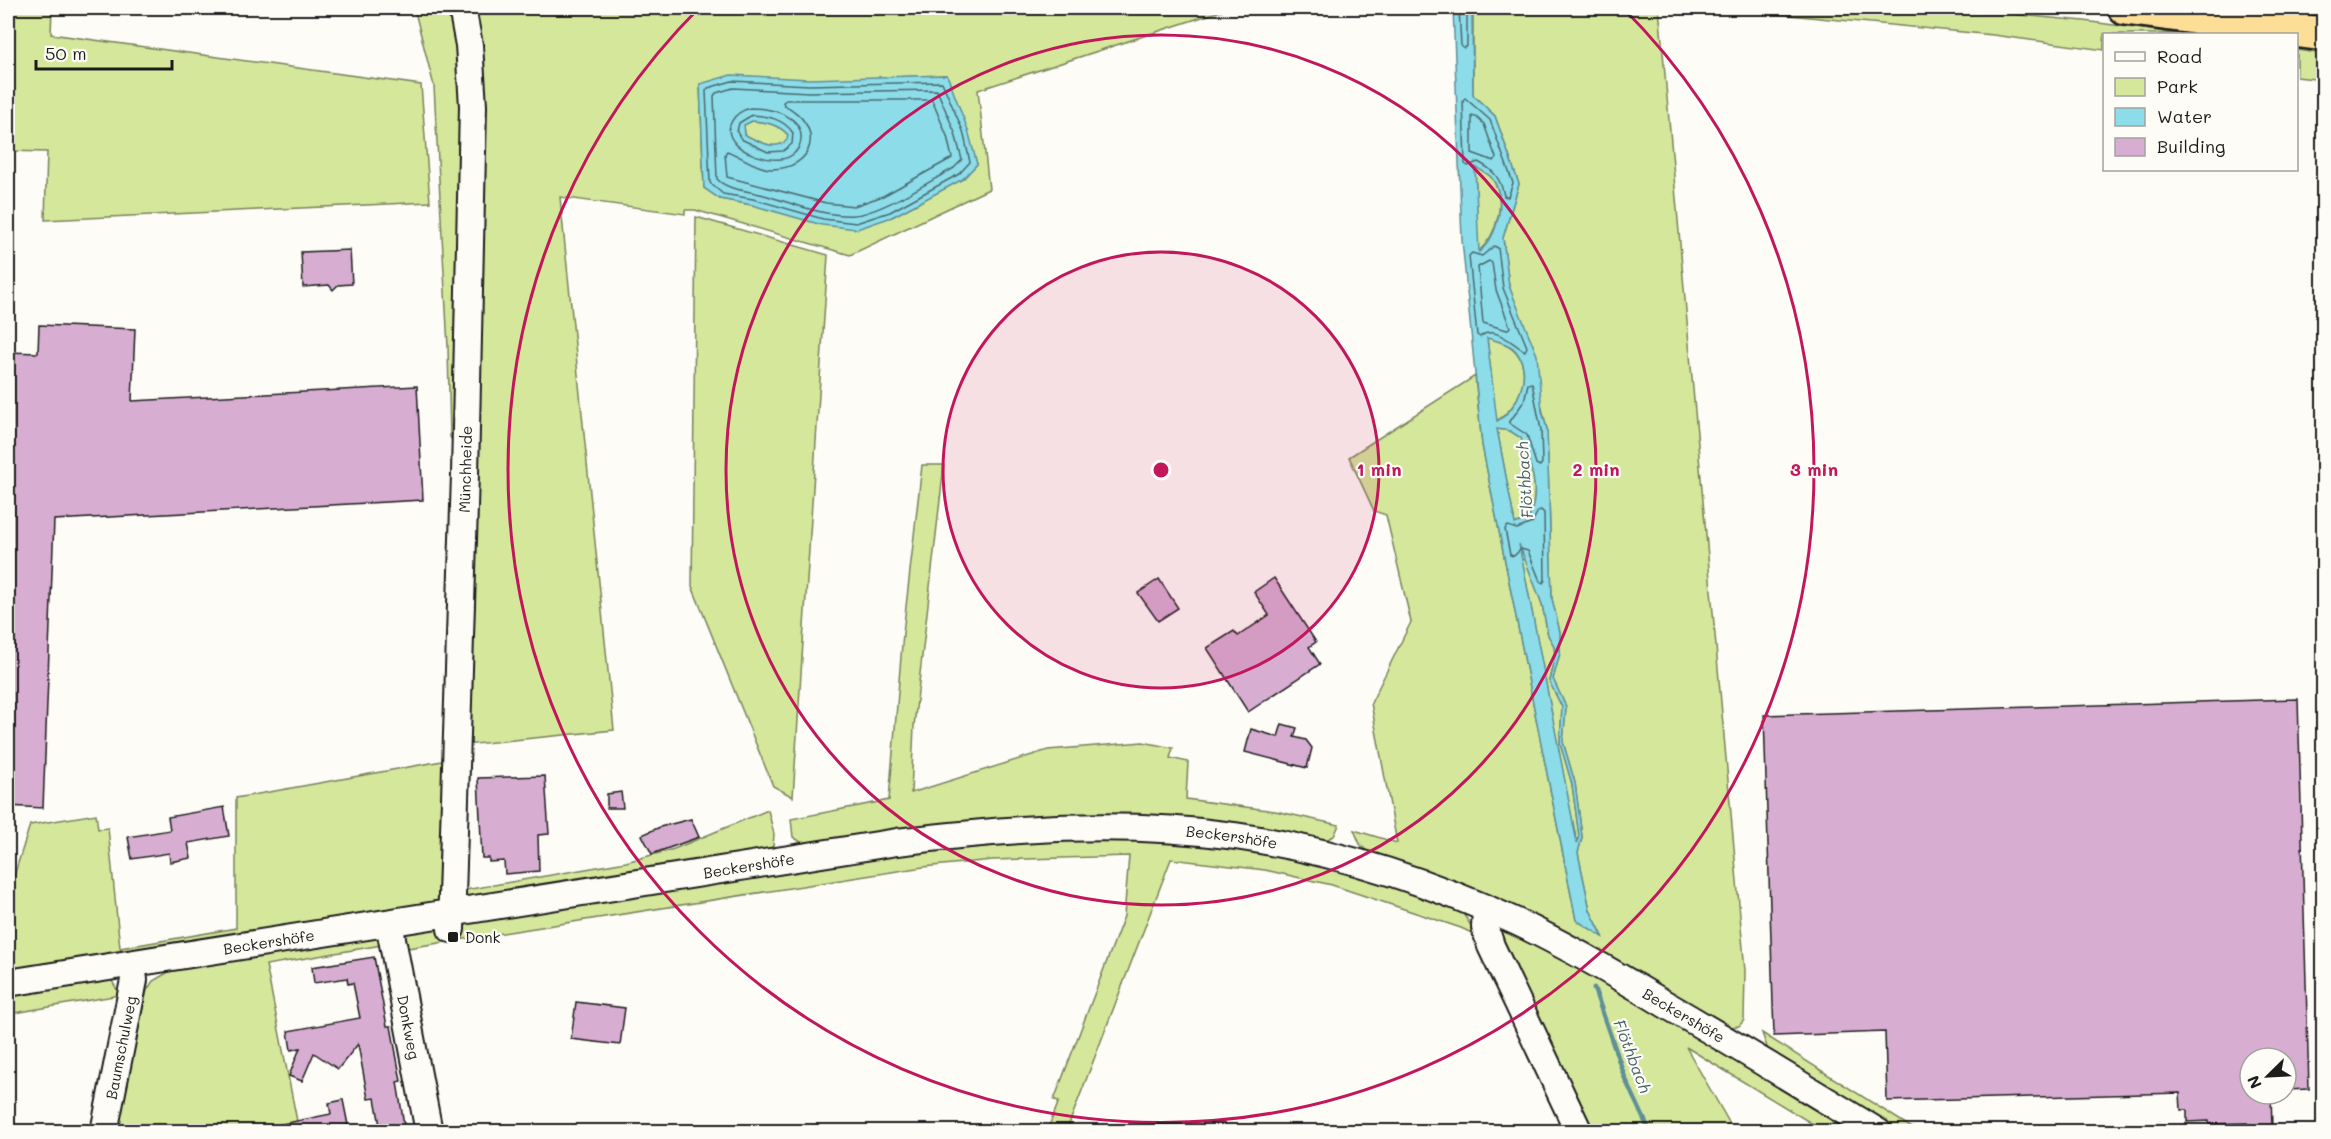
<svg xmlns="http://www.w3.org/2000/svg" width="2331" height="1139" viewBox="0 0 2331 1139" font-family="Mali,sans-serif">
  <rect width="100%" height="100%" fill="#fdfcf7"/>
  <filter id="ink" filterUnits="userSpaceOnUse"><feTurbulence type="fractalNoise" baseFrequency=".0167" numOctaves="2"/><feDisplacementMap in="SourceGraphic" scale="12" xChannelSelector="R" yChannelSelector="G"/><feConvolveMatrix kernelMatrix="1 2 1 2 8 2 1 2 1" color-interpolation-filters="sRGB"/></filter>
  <g filter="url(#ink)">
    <g fill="#d5e79b" stroke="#78825c" stroke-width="1.5" fill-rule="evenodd">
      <path d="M8,8H52L51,34L421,85L430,202L45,220L47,152L8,151Z"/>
      <path d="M414,8H451L461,48L458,450L450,437L448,347L434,86Z"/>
      <path d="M468,8H1230L978,90L989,189L850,255L695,210H685V214L560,197L614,730L464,745ZM947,75L977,164L963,179L892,217L752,205L720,199L704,188L700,84Z"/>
      <path d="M1475,8H1659L1745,971L1744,1020L1739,1026L1730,1027L1575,937L1369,854L1360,844L1354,830L1397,843L1371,703L1411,622L1386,515L1374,511L1349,457L1475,376L1482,445L1576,920L1603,936L1590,910L1578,853L1582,837L1575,783L1563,742L1566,707L1553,679L1560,653V632L1552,599L1547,429L1520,316L1509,286L1503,238L1519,184L1495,116L1473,95V17Z"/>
      <path d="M1716,8H1947L2084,21L2180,34H2104V50L1993,35Z"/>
      <path d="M2297,50L2323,54V80L2297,77Z"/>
      <path d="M752,121C765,122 779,124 788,135V141C774,152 759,141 745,135L744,125Z"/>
      <path d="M1475,166C1480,170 1487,173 1491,177C1508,199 1497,236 1478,252Z"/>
      <path d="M696,217L828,255L793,797L773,786L692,586Z"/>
      <path d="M1487,337C1495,340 1507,343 1513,349C1535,369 1519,409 1496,421Z"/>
      <path d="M1497,429L1510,431L1522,438C1531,467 1541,488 1529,518L1515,524Z"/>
      <path d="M922,465H944L914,726L911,793L1048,750L1143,742L1173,748L1170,758L1188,762L1186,799L1275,811L1339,825L1334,836L1323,841L1246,828L804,844L793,837L791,819L889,800L903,633Z"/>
      <path d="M1518,540L1542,604L1548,635L1554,646L1555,655L1549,681L1562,707L1560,743L1572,784L1579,836L1577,845Z"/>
      <path d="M448,760L442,901L437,906L8,977V895L30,825L96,814L98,829L108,828L120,948L236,928V798Z"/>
      <path d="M768,810L774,834L773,847L759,855L470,902L459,891L626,862L674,849Z"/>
      <path d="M1176,839L1319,860L1460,909L1478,936L1461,928L1332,885L1265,870L1171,859L1066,1132L1047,1131L1059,1101L1054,1100L1124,916L1129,856L992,860L923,867L401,949L404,934L407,931L790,870L997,840Z"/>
      <path d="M1504,929L1572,959L1861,1131H1824L1686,1047L1734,1131H1586L1496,931Z"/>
      <path d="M374,936L387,944L266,965L299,1131L115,1132L147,990L153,981L172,970Z"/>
      <path d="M106,980L112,981L120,995L8,1014V994Z"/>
      <path d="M1762,1033L1917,1131H1899L1768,1050Z"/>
    </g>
    <g fill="#8cdce9" stroke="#5f8f97" stroke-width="1.5" fill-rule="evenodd">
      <path d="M1453,8H1475L1472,17L1473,95L1495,116L1519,184L1503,238L1509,286L1537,355L1542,411L1547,429L1552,599L1560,632V653L1553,679L1566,707L1563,742L1575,783L1582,837L1578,853L1590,910L1603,937L1576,920L1482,445L1462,240ZM1475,167C1480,170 1487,173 1491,177C1508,198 1498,236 1479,252ZM1487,338C1494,340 1507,343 1513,348C1535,369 1519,409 1497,421ZM1497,429L1510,431L1521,438C1531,467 1541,489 1529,518L1515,524ZM1519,544L1542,604L1548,635L1554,646L1555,655L1549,681L1562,707L1560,743L1572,784L1579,836L1577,843Z"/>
      <path d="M731,75L809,79L947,75L968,130L977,164L963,179L892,217L857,229L822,225L752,205L720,199L704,188L700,84ZM752,121C765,122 779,124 788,135L787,140C774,152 759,141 745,135L744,125Z"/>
    </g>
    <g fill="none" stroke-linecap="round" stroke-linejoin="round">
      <g stroke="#49696e" stroke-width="1.5">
        <path d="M1459,8L1461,46L1464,48L1467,46V16L1469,8"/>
        <path d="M732,81L809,85L942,82L963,131L970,162L959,174L890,212L856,223L823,219L753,199L723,194L710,183L706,91L708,88Z"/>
        <path d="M733,88L809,92L937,90L955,133L962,160L954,168C930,181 879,214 854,215C825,217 792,203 764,195C749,190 728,191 717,179L714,96L716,93Z"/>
        <path d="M1465,98L1490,120L1513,183L1508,197L1504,196C1501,179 1494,170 1478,162L1468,166L1465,164L1463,101Z"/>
        <path d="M786,100H932L947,136L952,158L883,196L854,206L826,203L727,177L725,154L727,151C741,156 755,168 770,169C815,170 826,126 784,105L783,102Z"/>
        <path d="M750,108C764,108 778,110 790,118C809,130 802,157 781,159C768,161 742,153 734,142C722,127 735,112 750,108Z"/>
        <path d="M752,115C768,116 784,119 793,133L792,144L783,151L768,152L741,139L737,132L739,123Z"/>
        <path d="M1472,116L1476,117L1484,124L1496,158L1494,161L1472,153Z"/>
        <path d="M1494,246L1498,248L1503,288L1527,347L1525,351C1513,345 1495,324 1480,337L1477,335L1469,256L1472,253L1482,256Z"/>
        <path d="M1489,261L1492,263L1496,290L1510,327L1507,330L1483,323L1478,267Z"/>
        <path d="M1532,383L1541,430L1542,463L1540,466L1536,464L1527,435L1509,423L1524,401L1528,384Z"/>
        <path d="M1541,510L1544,513L1545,580L1543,583L1540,581L1528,551L1521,549L1514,556L1510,555L1505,529L1508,526L1517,529L1532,523L1538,511Z"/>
      </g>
      <path stroke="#5f8f97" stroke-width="5" d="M1594,988L1625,1078L1650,1132"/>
    </g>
    <g fill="#d7add2" stroke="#1c1c1c" stroke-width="1.5">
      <path d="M350,250L352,284L338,285L333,290L329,285L303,287L301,252Z"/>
      <path d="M39,325L135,329L132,401L417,386L423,500L54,520L43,808L8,806V352L38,353Z"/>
      <path d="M1274,578L1316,642L1309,647L1320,664L1248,712L1207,648L1234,631L1238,636L1269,615L1254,592Z"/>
      <path d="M1159,579L1178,608L1158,621L1138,593Z"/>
      <path d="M2298,699L2309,1089L2286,1090V1058H2250V1094H2271L2272,1128L2247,1129V1123L2209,1124V1121L2187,1122V1110H2181L2180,1093L1887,1101L1885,1032L1774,1036L1764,715Z"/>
      <path d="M1282,724L1297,728L1294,737L1306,740L1312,748L1307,768L1245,752L1251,729L1278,737Z"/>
      <path d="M545,776L549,834L538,835L539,871L505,874L504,861L489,862V858H482L478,778Z"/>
      <path d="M621,792L623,808H607V794Z"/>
      <path d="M224,807L229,836L188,843L191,858L170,862L169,853L132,859L128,837L170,830L168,817Z"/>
      <path d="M691,819L699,837L652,854L642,835L660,827Z"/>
      <path d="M374,957L387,1026H391L401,1081L397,1082L405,1131H381L375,1098L368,1099L358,1044L338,1069L314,1053L302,1081L289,1076L300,1048L291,1050L288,1031L360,1018L353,983L348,984L347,978L314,983L312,967Z"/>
      <path d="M576,1002L625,1008L620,1045L571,1039Z"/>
      <path d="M343,1100L348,1125L315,1131H278L277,1125L331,1114L329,1103Z"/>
    </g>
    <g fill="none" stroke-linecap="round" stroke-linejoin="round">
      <g stroke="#1c1c1c" stroke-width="30">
        <g id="minor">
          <path d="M1486,908L1485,927L1491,946L1579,1132"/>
          <path id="s1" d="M389,923L429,1132"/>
          <path id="s2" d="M451,929L465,474L473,106L469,45L462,8"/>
          <path id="s3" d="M8,983L897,842C1010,828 1122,820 1235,836C1332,850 1428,881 1517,922C1568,946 1617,975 1665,1004C1737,1046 1808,1089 1878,1132"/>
          <path id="s4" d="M104,1132L134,980L132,964"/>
        </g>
      </g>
      <g stroke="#1c1c1c" stroke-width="38">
        <path id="highway" d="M2125,8L2324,34"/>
      </g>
      <use href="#minor" stroke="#fdfcf7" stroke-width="26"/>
      <use href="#highway" stroke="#fdde96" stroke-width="33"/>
    </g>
  </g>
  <circle cx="1161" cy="470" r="218" fill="#c2185b" fill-opacity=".12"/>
  <g fill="none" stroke="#c2185b" stroke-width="3">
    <circle cx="1161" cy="470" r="218"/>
    <circle cx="1161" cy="470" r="435"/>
    <path d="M1623 8A653 653 0 1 1 699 8"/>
  </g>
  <rect fill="#1c1c1c" stroke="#fdfcf7" stroke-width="2" x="447" y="931" width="12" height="12" rx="3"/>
  <g text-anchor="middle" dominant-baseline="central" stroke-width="4.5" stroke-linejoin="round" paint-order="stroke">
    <g font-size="15" fill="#1c1c1c" stroke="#fdfcf7">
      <text stroke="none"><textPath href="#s2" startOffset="460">Münchheide</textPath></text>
      <text stroke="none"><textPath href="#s3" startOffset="1236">Beckershöfe</textPath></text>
      <text stroke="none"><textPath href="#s3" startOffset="750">Beckershöfe</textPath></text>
      <text stroke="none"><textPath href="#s3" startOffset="264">Beckershöfe</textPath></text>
      <text stroke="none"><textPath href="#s3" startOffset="1726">Beckershöfe</textPath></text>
      <text stroke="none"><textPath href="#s1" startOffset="106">Donkweg</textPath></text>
      <text stroke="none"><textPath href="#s4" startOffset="86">Baumschulweg</textPath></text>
    </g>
    <g font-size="15" fill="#1c1c1c" stroke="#fdfcf7" text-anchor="start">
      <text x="465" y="937">Donk</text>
    </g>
    <g font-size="16" font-style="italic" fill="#435f64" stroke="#fdfcf7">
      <text transform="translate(1524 480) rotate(-94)">Flöthbach</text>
      <text transform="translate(1633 1056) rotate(69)">Flöthbach</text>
    </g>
  </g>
  <circle cx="1161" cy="470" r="9" fill="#c2185b" stroke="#fdfcf7" stroke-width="3"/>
  <g font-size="18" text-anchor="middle" font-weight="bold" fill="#c2185b" stroke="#fdfcf7" stroke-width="4.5" stroke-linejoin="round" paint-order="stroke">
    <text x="1379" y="476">1 min</text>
    <text x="1596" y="476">2 min</text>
    <text x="1814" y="476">3 min</text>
  </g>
  <rect width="2331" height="1139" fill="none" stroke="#fdfcf7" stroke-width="30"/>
  <rect x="15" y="15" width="2301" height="1109" fill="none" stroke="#1c1c1c" stroke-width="2" filter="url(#ink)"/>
  <rect x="2103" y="33" width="195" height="138" fill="#fdfcf7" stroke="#a3a29f" stroke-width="1.5"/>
  <rect x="2115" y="52" width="30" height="9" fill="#fdfcf7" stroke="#a3a29f" stroke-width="1.5"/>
  <text x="2157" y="63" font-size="18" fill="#1c1c1c">Road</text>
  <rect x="2115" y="78" width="30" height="18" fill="#d5e79b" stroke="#a3a29f" stroke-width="1.5"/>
  <text x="2157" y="93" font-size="18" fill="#1c1c1c">Park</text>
  <rect x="2115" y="108" width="30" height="18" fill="#8cdce9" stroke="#a3a29f" stroke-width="1.5"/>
  <text x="2157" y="123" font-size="18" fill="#1c1c1c">Water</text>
  <rect x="2115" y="138" width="30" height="18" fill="#d7add2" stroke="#a3a29f" stroke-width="1.5"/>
  <text x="2157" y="153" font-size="18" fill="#1c1c1c">Building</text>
  <g transform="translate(2268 1076) rotate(246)"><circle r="28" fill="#fdfcf7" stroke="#a3a29f" stroke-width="1.5"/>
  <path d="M0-4.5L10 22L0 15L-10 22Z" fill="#1c1c1c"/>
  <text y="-9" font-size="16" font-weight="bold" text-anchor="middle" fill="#1c1c1c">N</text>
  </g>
  <path d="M36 60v9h136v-9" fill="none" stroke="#1c1c1c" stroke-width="3"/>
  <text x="45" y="60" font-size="18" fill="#1c1c1c" stroke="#fdfcf7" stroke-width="4.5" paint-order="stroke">50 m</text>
</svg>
